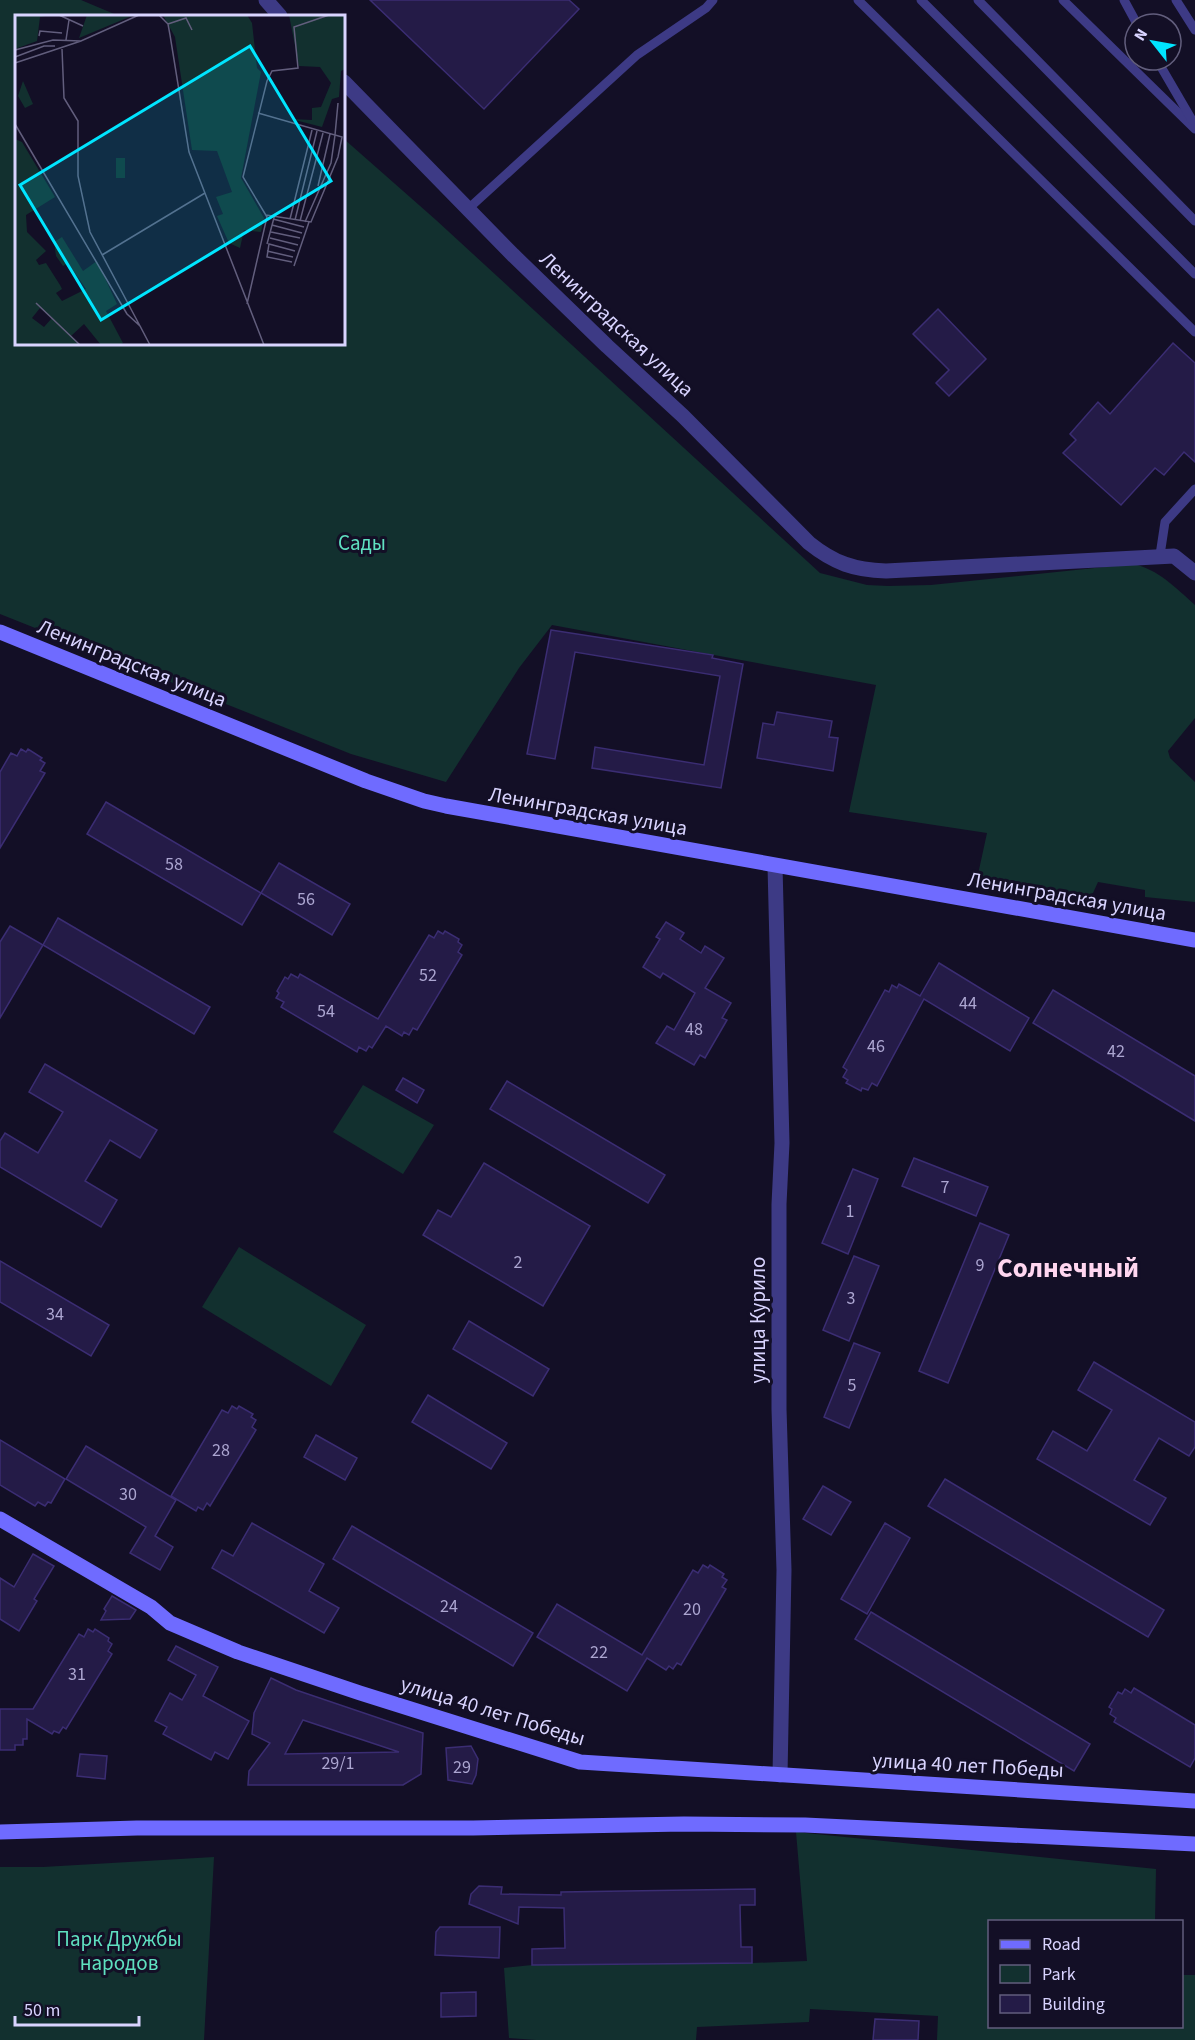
<svg xmlns="http://www.w3.org/2000/svg" width="1195" height="2040" viewBox="0 0 1195 2040" font-family="'Source Sans 3',sans-serif">
  <rect width="100%" height="100%" fill="#130f26"/>
  <g fill="#12302f">
    <path d="M0,0H81L119,16H16V344H344V139L436,220L820,573L867,585L888,586L931,585L1133,564C1158,569 1176,588 1195,605V718L1168,751L1170,758L1195,782V902L1145,897V890L1098,882L1093,893L1078,897L977,879L987,833L849,812L876,685L552,625L519,668L446,782L351,754L0,614Z"/>
    <path d="M363,1085L434,1125L403,1174L333,1132Z"/>
    <path d="M239,1247L366,1325L331,1386L202,1307Z"/>
    <path d="M796,1832L1156,1869L1155,1921L990,1922V2026H1182V1975H1195V2040H937L938,2016L810,2009L809,2022L697,2027L696,2040H536L509,2038L504,1968L532,1965L752,1963L807,1961Z"/>
    <path d="M214,1857L204,2040H0V1867H43Z"/>
  </g>
  <g fill="#241b47" stroke="#3b2d73" stroke-width="1.5" fill-rule="evenodd">
    <path d="M370,0H569L579,9L484,109Z"/>
    <path d="M938,309L986,359L949,396L936,383L949,370L913,334Z"/>
    <path d="M1173,343L1195,363V462L1184,452L1164,475L1155,468L1121,505L1063,453L1076,440L1070,434L1098,402L1110,414Z"/>
    <path d="M551,630L713,655L712,658L743,664L721,788L592,768L595,747L704,765L720,676L575,652L555,759L527,754Z"/>
    <path d="M777,712L832,721L829,737L838,738L833,771L757,758L763,723L774,725Z"/>
    <path d="M21,749L26,752L28,749L42,758L40,760L45,763L40,771L45,773L0,848V772L11,753L17,756Z"/>
    <path d="M106,802L261,893L242,925L87,834Z"/>
    <path d="M279,863L350,904L332,935L261,893Z"/>
    <path d="M58,918L210,1007L194,1034L43,945Z"/>
    <path d="M666,922L684,933L680,939L701,953L705,946L724,958L705,988L731,1003L722,1018L727,1020L705,1058L700,1055L694,1065L656,1043L667,1026L674,1030L695,993L663,973L660,978L643,967L660,939L656,937Z"/>
    <path d="M10,926L43,945L0,1018V942Z"/>
    <path d="M438,931L443,934L445,931L459,939L458,942L462,945L458,952L462,955L417,1030L413,1028L409,1035L404,1032L402,1036L386,1026L372,1048L369,1046L366,1051L359,1047L357,1052L281,1007L284,1002L276,998L279,993L277,991L285,977L288,979L291,974L298,978L300,974L378,1019L429,935L434,938Z"/>
    <path d="M939,963L1029,1018L1010,1051L924,999L877,1086L872,1083L868,1090L862,1088L861,1091L846,1083L848,1080L843,1077L847,1070L843,1067L885,990L889,992L892,985L897,988L899,984L920,996Z"/>
    <path d="M1053,990L1195,1076V1121L1033,1023Z"/>
    <path d="M45,1064L157,1130L140,1158L110,1140L85,1181L117,1200L101,1227L0,1167V1141L5,1133L38,1153L63,1112L29,1092Z"/>
    <path d="M403,1078L424,1090L417,1103L396,1090Z"/>
    <path d="M507,1081L665,1175L648,1203L490,1109Z"/>
    <path d="M914,1158L988,1187L976,1216L902,1186Z"/>
    <path d="M484,1163L590,1226L543,1306L423,1235L438,1210L451,1217Z"/>
    <path d="M853,1169L878,1179L848,1254L822,1243Z"/>
    <path d="M980,1223L1009,1235L948,1383L919,1371Z"/>
    <path d="M854,1256L879,1266L849,1341L823,1330Z"/>
    <path d="M0,1261L109,1325L91,1356L0,1302Z"/>
    <path d="M469,1321L549,1369L533,1396L453,1349Z"/>
    <path d="M854,1343L880,1353L849,1428L824,1417Z"/>
    <path d="M1094,1362L1195,1422V1447L1189,1456L1159,1438L1134,1480L1166,1498L1150,1525L1037,1459L1053,1431L1087,1451L1112,1410L1078,1390Z"/>
    <path d="M428,1395L507,1443L491,1469L412,1422Z"/>
    <path d="M232,1406L237,1409L239,1406L253,1414L251,1417L256,1420L252,1427L256,1430L210,1506L207,1503L203,1510L198,1507L196,1511L171,1496L222,1410L228,1413Z"/>
    <path d="M316,1435L357,1458L345,1480L304,1457Z"/>
    <path d="M0,1440L65,1479L51,1503L48,1502L45,1506L38,1502L35,1506L0,1485Z"/>
    <path d="M86,1446L176,1500L155,1536L173,1547L160,1570L130,1553L146,1527L66,1479Z"/>
    <path d="M945,1479L1164,1610L1148,1637L928,1506Z"/>
    <path d="M823,1486L851,1502L831,1535L803,1519Z"/>
    <path d="M252,1523L324,1564L309,1591L339,1608L324,1633L212,1568L222,1550L233,1556Z"/>
    <path d="M885,1523L910,1538L867,1614L841,1599Z"/>
    <path d="M352,1526L533,1633L513,1666L333,1559Z"/>
    <path d="M33,1554L54,1566L34,1599L37,1601L19,1631L0,1619V1578L14,1587Z"/>
    <path d="M703,1565L708,1568L710,1565L724,1574L722,1577L727,1580L722,1587L726,1589L681,1665L677,1663L673,1669L669,1666L666,1670L647,1658L627,1691L537,1637L557,1604L642,1655L693,1570L698,1573Z"/>
    <path d="M112,1596L136,1610L130,1619L101,1620L106,1611L104,1609Z"/>
    <path d="M871,1612L1090,1744L1074,1771L855,1639Z"/>
    <path d="M88,1629L93,1632L95,1629L109,1638L108,1641L112,1644L108,1651L112,1654L66,1729L63,1727L59,1733L54,1731L52,1734L27,1719V1739H23V1745H15V1750H0V1709H33L79,1634L84,1637Z"/>
    <path d="M176,1646L218,1667L203,1696L249,1721L228,1759L215,1752L211,1760L163,1734L167,1727L155,1721L170,1693L182,1700L196,1675L168,1660Z"/>
    <path d="M271,1678L296,1690L423,1733L421,1774L403,1785H248L249,1771L270,1743L252,1734L254,1713ZM303,1720L399,1752L285,1754Z"/>
    <path d="M1134,1688L1195,1725V1758L1190,1767L1114,1722L1116,1718L1110,1714L1112,1709L1109,1707L1118,1692L1122,1694L1125,1689L1131,1693Z"/>
    <path d="M471,1746L478,1759L476,1775L472,1784L448,1780L446,1748Z"/>
    <path d="M80,1754L107,1756L105,1779L77,1776Z"/>
    <path d="M479,1886L502,1887L501,1894L561,1895V1892L755,1889V1905H740L741,1947H752V1963L532,1965V1949L565,1948L564,1908L519,1907L518,1924L469,1904L471,1894Z"/>
    <path d="M440,1927H500L499,1958L435,1955L436,1932Z"/>
    <path d="M476,1992V2016L441,2017V1993Z"/>
    <path d="M875,2019L919,2021L918,2040H873Z"/>
  </g>
  <g fill="none" stroke-linecap="round" stroke-linejoin="round">
    <g stroke="#3d3a85" stroke-width="9">
      <path d="M858,0L1195,332"/>
      <path d="M921,0L1195,274"/>
      <path d="M978,0L1195,221"/>
      <path d="M1063,0L1195,129"/>
      <path d="M1124,0L1137,24"/>
      <path d="M1176,0L1195,30"/>
      <path d="M1157,60L1192,120"/>
      <path d="M468,209L637,55L706,8L713,0"/>
      <path d="M1160,555L1165,522L1195,489"/>
    </g>
    <g stroke="#3d3a85" stroke-width="15">
      <path d="M266,0L280,16"/>
      <path d="M344,82L513,255L607,346L683,416L809,543C834,563 854,570 886,571L1174,556L1195,573"/>
      <path d="M775,866L782,1143L779,1204V1409L784,1570L780,1775"/>
    </g>
    <g stroke="#6f6bff" stroke-width="15">
      <path d="M0,632L366,781L424,801L446,806L1195,940"/>
      <path d="M0,1519L151,1607L170,1623L238,1652L360,1693L580,1762L1195,1801"/>
      <path d="M0,1832L137,1828H473L684,1824L805,1825L1195,1844"/>
    </g>
  </g>
  <g text-anchor="middle" dominant-baseline="central" stroke-width="6" stroke-linejoin="round" paint-order="stroke">
    <g font-size="18" fill="#aca6d1">
      <text x="174" y="864">58</text>
      <text x="306" y="899">56</text>
      <text x="428" y="975">52</text>
      <text x="968" y="1003">44</text>
      <text x="326" y="1011">54</text>
      <text x="694" y="1029">48</text>
      <text x="876" y="1046">46</text>
      <text x="1116" y="1051">42</text>
      <text x="945" y="1187">7</text>
      <text x="850" y="1211">1</text>
      <text x="518" y="1262">2</text>
      <text x="980" y="1265">9</text>
      <text x="851" y="1298">3</text>
      <text x="55" y="1314">34</text>
      <text x="852" y="1385">5</text>
      <text x="221" y="1450">28</text>
      <text x="128" y="1494">30</text>
      <text x="449" y="1606">24</text>
      <text x="692" y="1609">20</text>
      <text x="599" y="1652">22</text>
      <text x="77" y="1674">31</text>
      <text x="338" y="1763">29/1</text>
      <text x="462" y="1767">29</text>
    </g>
    <g font-size="21" fill="#d9d4ff" stroke="#130f26">
      <text transform="translate(617 324) rotate(43)">Ленинградская улица</text>
      <text transform="translate(132 663) rotate(22)">Ленинградская улица</text>
      <text transform="translate(588 811) rotate(10)">Ленинградская улица</text>
      <text transform="translate(1067 896) rotate(10)">Ленинградская улица</text>
      <text transform="translate(758 1320) rotate(-90)">улица Курило</text>
      <text transform="translate(493 1711) rotate(17)">улица 40 лет Победы</text>
      <text transform="translate(968 1765) rotate(3)">улица 40 лет Победы</text>
    </g>
    <g font-size="21" fill="#5fe0c0" stroke="#130f26">
      <text x="362" y="543">Сады</text>
      <text x="119" y="1939">Парк Дружбы<tspan x="119" dy="24">народов</tspan></text>
    </g>
    <g font-size="27" font-weight="bold" fill="#ffd6f0" stroke="#130f26">
      <text x="1068" y="1268">Солнечный</text>
    </g>
  </g>
  <g transform="translate(15 15)">
    <rect width="330" height="330" fill="#130f26"/>
    <path d="M0,0H36L25,2L22,26L0,34ZM72,0H119L64,23ZM148,0H232L237,8L242,53L246,57L226,163L249,203L246,217L229,215L225,233L214,228L202,201L208,199L201,182L217,177L202,136L177,135L160,22ZM274,0H330V54L326,56L324,82L317,84L307,112L276,104L297,105V93L306,92L316,68L305,52L284,51ZM8,66L18,89L10,93L3,81ZM0,124L7,127L40,182L11,200L12,217L31,236L21,245L24,250L31,248L45,270L47,274L41,278L47,286L71,274L53,248L48,251L41,241L39,227L47,222L68,256L82,246L102,289L91,296L108,328L105,330H86L69,309L56,321L65,330H0ZM25,293L37,303L29,312L17,303ZM101,143H110V163H101Z" fill="#12302f" fill-rule="evenodd"/>
    <path fill="none" stroke="#625e7d" stroke-width="1.5" d="M44,0L68,11M144,0L153,9L155,20L174,137L249,330M153,9L171,3L177,15M24,21L25,16L47,18M51,25L54,5M47,34L49,83L63,106V161L75,217L125,311M0,35L38,25L66,26L124,0M0,42L29,31H40M0,48L66,26M243,98L320,120L316,148L290,207M0,109L112,299L125,311L135,330M303,171L315,119M251,200L296,207L323,142L327,122L320,120L323,88M258,204L289,212M275,204L297,115M280,205L302,116M285,206L308,118M257,210L287,218M256,217L285,223M255,223L283,230M252,229L260,199M252,236L278,242M87,240L190,178M277,247L252,242L254,229L280,236M279,251L294,207M21,288L65,330M232,289L252,202L228,162L252,66L257,56L283,53L279,12L314,0"/>
    <path fill="#00e5ff" fill-opacity="0.15" stroke="#00e5ff" stroke-width="3" d="M235,31L316,166L86,305L5,170Z"/>
    <rect width="330" height="330" fill="none" stroke="#d9d4ff" stroke-width="3"/>
  </g>
  <rect x="988" y="1920" width="195" height="108" fill="#130f26" stroke="#625e7d" stroke-width="1.5"/>
  <rect x="1000" y="1940" width="30" height="9" fill="#6f6bff" stroke="#625e7d" stroke-width="1.5"/>
  <text x="1042" y="1950" font-size="18" fill="#d9d4ff">Road</text>
  <rect x="1000" y="1965" width="30" height="18" fill="#12302f" stroke="#625e7d" stroke-width="1.5"/>
  <text x="1042" y="1980" font-size="18" fill="#d9d4ff">Park</text>
  <rect x="1000" y="1995" width="30" height="18" fill="#241b47" stroke="#625e7d" stroke-width="1.5"/>
  <text x="1042" y="2010" font-size="18" fill="#d9d4ff">Building</text>
  <g transform="translate(1153 42) rotate(301)"><circle r="28" fill="#130f26" stroke="#625e7d" stroke-width="1.5"/>
  <path d="M0-4.5L10 22L0 15L-10 22Z" fill="#00e5ff"/>
  <text y="-9" font-size="16" font-weight="bold" text-anchor="middle" fill="#d9d4ff">N</text>
  </g>
  <path d="M15 2016v9h124v-9" fill="none" stroke="#d9d4ff" stroke-width="3"/>
  <text x="24" y="2016" font-size="18" fill="#d9d4ff" stroke="#130f26" stroke-width="4.5" paint-order="stroke">50 m</text>
</svg>
